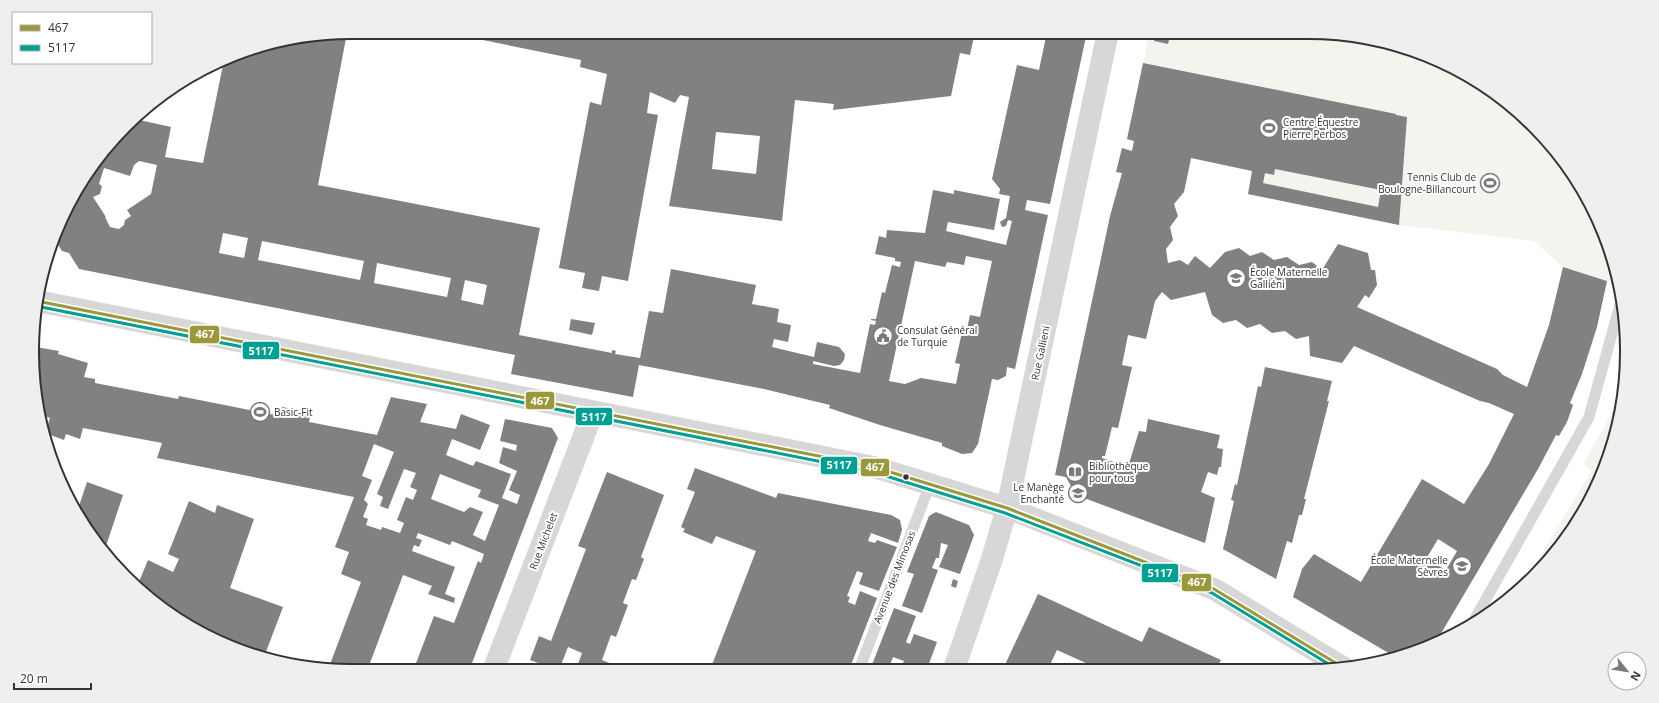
<svg xmlns="http://www.w3.org/2000/svg" width="1659" height="703" viewBox="0 0 1659 703" font-family="'Open Sans',sans-serif">
  <rect width="100%" height="100%" fill="#fff"/>
  <g fill="#f1f5ed">
    <path d="M1150,32H1307L1410,49L1467,75L1518,111L1561,157L1594,210L1616,269L1619,284L1563,267L1534,241L1399,225L1248,194L1252,171L1192,158L1186,186L1116,172L1122,148L1132,150L1134,141L1127,139Z"/>
    <path d="M1625,363L1624,393L1610,454L1573,529L1523,586L1592,470L1583,464L1611,415Z"/>
  </g>
  <g fill="#818181" fill-rule="evenodd">
    <path d="M443,32H691L700,34L701,32H712V34L734,32H932V38L963,40L965,32H975L970,55L960,53L951,96L833,110L834,104L795,100L782,221L669,206L689,97L680,95L675,103L650,92L647,113L658,115L628,281L602,276L599,291L582,288L585,273L559,268L590,102L601,105L607,74L580,67L581,60ZM716,132L760,136L756,174L712,169Z"/>
    <path d="M1047,32H1087L1050,204L1027,200L1025,210L1048,215L1015,369L1007,367L1006,376L998,380L992,379L978,444L972,453L962,454L942,446V443L880,425L829,408L830,405L764,389L639,365L633,397L511,374L515,355L79,269L69,253L62,251L54,238L75,192L135,119L171,127L165,157L203,163L224,60L249,49L347,33L318,185L540,228L519,335L612,353V350L616,351L615,354L640,358L649,311L663,313L671,269L756,285L752,304L779,309L777,322L791,325L788,342L774,339L772,347L814,357L817,342L839,347L845,354L844,360L840,365L834,366L813,361V364L860,373L870,324L875,325L876,321L871,320V319H876L882,292L885,293L892,265L900,267L901,262L895,261V258L875,254L879,236L886,238L887,230L925,233L933,190L954,194V190L1000,199L994,230L948,222L946,231L1006,245L1012,221L1008,220L1006,226L1002,227L1000,222L1006,218L1010,196L999,194L1000,189L992,179L1017,65L1039,70ZM139,161L157,165L151,194L127,210L131,216L125,220L124,225L119,229L110,227L105,217H106L93,197L100,194L102,186L99,184L104,168L130,176L134,165ZM223,233L248,238L244,258L219,253ZM262,241L364,261L360,280L258,260ZM966,256L992,261L980,317L970,315L967,329L963,328L955,363L960,364L956,384L921,378L905,384L889,381L915,261L945,267L947,262L964,265ZM377,263L451,278L447,297L374,283ZM465,280L487,285L483,305L461,300Z"/>
    <path d="M1156,32H1171L1168,44L1154,41Z"/>
    <path d="M1143,63L1396,114V115L1407,117L1399,225L1248,194L1252,171L1191,158L1184,192L1174,204L1178,216L1170,227L1173,240L1166,249L1168,263L1180,260L1188,265L1195,256L1210,268L1225,252L1239,248L1250,256L1262,252L1274,260L1287,257L1299,265L1312,262L1322,270L1338,244L1368,253L1371,270H1375L1377,285L1369,298L1365,295L1357,307L1497,369L1503,375L1527,387L1549,325L1563,267L1607,281L1597,327L1582,374L1570,403L1573,405L1567,422L1559,436L1556,435L1538,469L1436,642L1392,655L1293,597L1302,569L1314,554L1361,582L1422,479L1464,504L1489,464L1514,414L1489,403L1480,401L1354,346L1342,363L1310,356L1309,336L1296,339L1285,331L1272,333L1260,324L1247,328L1236,320L1223,323L1212,315L1205,292L1171,300L1162,292L1155,301L1146,339L1128,335L1122,365L1132,367L1129,380L1118,428L1112,427L1105,456H1102V458L1128,467L1139,431L1146,432L1148,419L1220,435L1217,448L1223,449L1221,467H1219L1217,475L1208,472L1201,492L1215,498L1205,543L1084,498L1085,495L1073,490L1066,477L1055,475L1110,216L1122,173L1116,172L1122,148L1132,151L1134,141L1127,139ZM1275,169L1381,190L1378,207L1263,183L1265,173L1274,175ZM1438,539L1457,551L1446,570L1426,559Z"/>
    <path d="M571,319L595,323L592,335L569,330Z"/>
    <path d="M36,347L59,351L58,354L88,363L84,377L95,379V383L178,399L179,396L280,416L282,407L311,412L309,422L377,435L391,397L427,404L420,422L456,429L461,414L490,425L480,450L452,439L446,455L473,466L476,461L511,474L502,498L517,504L520,495L509,490L517,471L499,463L503,447L516,451L517,445L500,441L505,419L552,428L558,438L469,671H413L434,616L454,623L478,561L481,563L484,554L452,541L450,545L418,533L416,538L422,540L419,547L414,545L412,551L455,567L445,594L455,598L454,603L428,594L432,586L403,575L367,671H352L329,667L361,582L341,574L349,552L335,547L354,497L157,458L162,443L83,428L80,439L66,434L64,440L45,433L50,418L45,416L41,407L38,406ZM374,444L394,452L377,494L383,497L380,506L388,509L404,469L416,473L410,487L417,490L413,500L406,497L397,520L404,523L400,533L382,527L381,530L366,525L368,519L363,517L368,504L364,500L372,480L362,476ZM440,474L481,490L478,497L499,505L485,541L473,535L483,512L470,507L464,512L431,499Z"/>
    <path d="M1265,367L1332,381L1327,401H1329L1304,499H1306L1302,515H1299L1292,543L1287,541L1276,579L1223,549L1234,501L1231,500L1235,484L1237,485L1258,386L1261,387Z"/>
    <path d="M695,468L776,498L778,493L891,515L900,520L902,530L898,543L871,533L868,541L875,543L877,540L897,547L879,591L859,584L863,573L857,571L847,596L850,597L848,602L855,605L860,591L877,598L849,670H710L756,551L716,536L712,544L683,532L685,529L681,527L695,492L687,489Z"/>
    <path d="M607,472L664,495L641,557L644,559L636,580L632,579L623,603L628,605L616,637L611,635L602,660L614,665L612,670H586L577,667L582,653L568,647L559,670H557L530,660L539,636L551,641L586,549L578,546Z"/>
    <path d="M87,482L123,495L105,549L86,529L77,512Z"/>
    <path d="M189,501L215,513L217,505L254,519L230,588L283,607L264,657L249,654L157,605L138,584L148,560L173,572L179,559L168,554Z"/>
    <path d="M936,512L969,525L974,535L960,574L939,567L948,545L941,543L939,558H936L932,568L938,570L922,613L902,606L914,574L907,572L929,516Z"/>
    <path d="M953,579L958,581L956,588L951,586Z"/>
    <path d="M1038,594L1142,642L1149,627L1221,660L1216,669H1099L1057,650L1048,669H1003Z"/>
    <path d="M894,608L916,616L906,642L910,644L914,634L937,642L927,669H906L907,667L902,665L904,661L893,657L888,670H870Z"/>
    <path d="M521,663L541,670L518,671Z"/>
  </g>
  <g fill="none" stroke-linecap="round" stroke-linejoin="round">
    <g stroke="#d7d7d7" stroke-width="11">
      <path d="M1473,622L1589,417L1621,301"/>
      <path d="M859,670L930,484"/>
    </g>
    <path stroke="#d7d7d7" stroke-width="22" d="M493,671L593,412"/>
    <g stroke="#d7d7d7" stroke-width="22">
      <path d="M37,301L874,467L1007,508L1214,589L1344,668"/>
      <path d="M954,669L992,559L1007,508L1108,32"/>
    </g>
    <g stroke="#fff" stroke-width="6">
      <path id="bus-1" d="M37,301L874,467L1007,508L1214,589L1344,668"/>
    </g>
    <g stroke="#fff" stroke-width="6">
      <path id="bus-2" d="M36,306L873,472L1005,513L1212,593L1335,668"/>
    </g>
    <use href="#bus-1" stroke="#9b983a" stroke-width="3"/>
    <use href="#bus-2" stroke="#00a092" stroke-width="3"/>
  </g>
  <defs>
    <g id="stadium-ring" transform="scale(1)"><circle r="9.5" fill="#fff" stroke="#7a7a7a" stroke-width="1.5"/><path d="M0-5a6.5 5 0 1 0 0 10a6.5 5 0 1 0 0-10ZM-3.5-1.8h7v3.6h-7Z" fill="#7a7a7a"/></g>
    <g id="school-ring" transform="scale(1)"><circle r="9.5" fill="#fff" stroke="#7a7a7a" stroke-width="1.5"/><path d="M0-5L7-2L0 1L-7-2ZM-4 1L0 2.5L4 1V4Q0 6-4 4Z" fill="#7a7a7a"/></g>
    <g id="civic-ring" transform="scale(1)"><circle r="9.5" fill="#fff" stroke="#7a7a7a" stroke-width="1.5"/><path d="M-.6-6.5H3V-4.5H.6V-3L4-1V1h2V6H-6V1h2V-1L-.6-3ZM-1.2 2.5V6h2.4V2.5Z" fill="#7a7a7a"/></g>
    <g id="library-ring" transform="scale(1)"><circle r="9.5" fill="#fff" stroke="#7a7a7a" stroke-width="1.5"/><path d="M-6-4Q-3-5.5-.7-3.5V5Q-3 3-6 4ZM6-4Q3-5.5 .7-3.5V5Q3 3 6 4Z" fill="#7a7a7a"/></g>
  </defs>
  <g fill-rule="evenodd">
    <use href="#stadium-ring" x="1269" y="128"/>
    <use href="#stadium-ring" x="1490" y="183"/>
    <use href="#school-ring" x="1236" y="278"/>
    <use href="#civic-ring" x="883" y="336"/>
    <use href="#stadium-ring" x="260" y="412"/>
    <use href="#library-ring" x="1075" y="472"/>
    <use href="#school-ring" x="1078" y="493"/>
    <use href="#school-ring" x="1462" y="566"/>
  </g>
  <circle fill="#333" stroke="#fff" stroke-width="1.5" cx="906" cy="477" r="3.5"/>
  <g text-anchor="middle" dominant-baseline="central" stroke-width="4" stroke-linejoin="round" paint-order="stroke">
    <g font-size="10" fill="#333" stroke="#fff" text-anchor="start">
      <text x="1283" y="122">Centre Équestre<tspan x="1283" dy="12">Pierre Perbos</tspan></text>
      <text x="1476" y="177" text-anchor="end">Tennis Club de<tspan x="1476" dy="12">Boulogne-Billancourt</tspan></text>
      <text x="1250" y="272">École Maternelle<tspan x="1250" dy="12">Galliéni</tspan></text>
      <text x="897" y="330">Consulat Général<tspan x="897" dy="12">de Turquie</tspan></text>
      <text x="274" y="412">Basic-Fit</text>
      <text x="1089" y="466">Bibliothèque<tspan x="1089" dy="12">pour tous</tspan></text>
      <text x="1064" y="487" text-anchor="end">Le Manège<tspan x="1064" dy="12">Enchanté</tspan></text>
      <text x="1448" y="560" text-anchor="end">École Maternelle<tspan x="1448" dy="12">Sèvres</tspan></text>
    </g>
    <g font-size="10" fill="#333" stroke="#fff">
      <text transform="translate(1040 353) rotate(-78)">Rue Gallieni</text>
      <text transform="translate(543 541) rotate(-69)">Rue Michelet</text>
      <text transform="translate(894 577) rotate(-69)">Avenue des Mimosas</text>
    </g>
  </g>
  <path d="M0 0H1659V703H0ZM351 39H1308A312 312 0 0 1 1620 351V352A312 312 0 0 1 1308 664H351A312 312 0 0 1 39 352V351A312 312 0 0 1 351 39Z" fill="#efefef" fill-rule="evenodd"/>
  <path fill="none" stroke="#333" stroke-width="2" d="M351 39H1308A312 312 0 0 1 1620 351V352A312 312 0 0 1 1308 664H351A312 312 0 0 1 39 352V351A312 312 0 0 1 351 39Z"/>
  <g stroke="#fff" stroke-width="1.5">
    <rect x="189" y="325" width="31" height="19" rx="4" fill="#9b983a"/>
    <rect x="242" y="341" width="38" height="19" rx="4" fill="#00a092"/>
    <rect x="525" y="391" width="30" height="19" rx="4" fill="#9b983a"/>
    <rect x="575" y="407" width="38" height="19" rx="4" fill="#00a092"/>
    <rect x="820" y="456" width="38" height="19" rx="4" fill="#00a092"/>
    <rect x="860" y="458" width="30" height="19" rx="4" fill="#9b983a"/>
    <rect x="1141" y="563" width="38" height="20" rx="4" fill="#00a092"/>
    <rect x="1181" y="573" width="31" height="19" rx="4" fill="#9b983a"/>
  </g>
  <g font-size="11" text-anchor="middle" font-weight="bold" fill="#fff">
    <text x="205" y="338">467</text>
    <text x="261" y="355">5117</text>
    <text x="540" y="405">467</text>
    <text x="594" y="421">5117</text>
    <text x="839" y="469">5117</text>
    <text x="875" y="471">467</text>
    <text x="1160" y="577">5117</text>
    <text x="1197" y="586">467</text>
  </g>
  <rect x="12" y="12" width="140" height="52" fill="#ffffff" stroke="#adadad"/>
  <rect x="20" y="25" width="20" height="6" fill="#9b983a" stroke="#adadad"/>
  <text x="48" y="32" font-size="12" fill="#333333">467</text>
  <rect x="20" y="45" width="20" height="6" fill="#00a092" stroke="#adadad"/>
  <text x="48" y="52" font-size="12" fill="#333333">5117</text>
  <g transform="translate(1627 671) rotate(120)"><circle r="19" fill="#ffffff" stroke="#adadad"/>
  <path d="M0-3L7 15L0 10L-7 15Z" fill="#7a7a7a"/>
  <text y="-6" font-size="11" font-weight="bold" text-anchor="middle" fill="#333333">N</text>
  </g>
  <path d="M14 683v6h77v-6" fill="none" stroke="#333333" stroke-width="2"/>
  <text x="20" y="683" font-size="12" fill="#333333" stroke="#ffffff" stroke-width="3" paint-order="stroke">20 m</text>
</svg>
